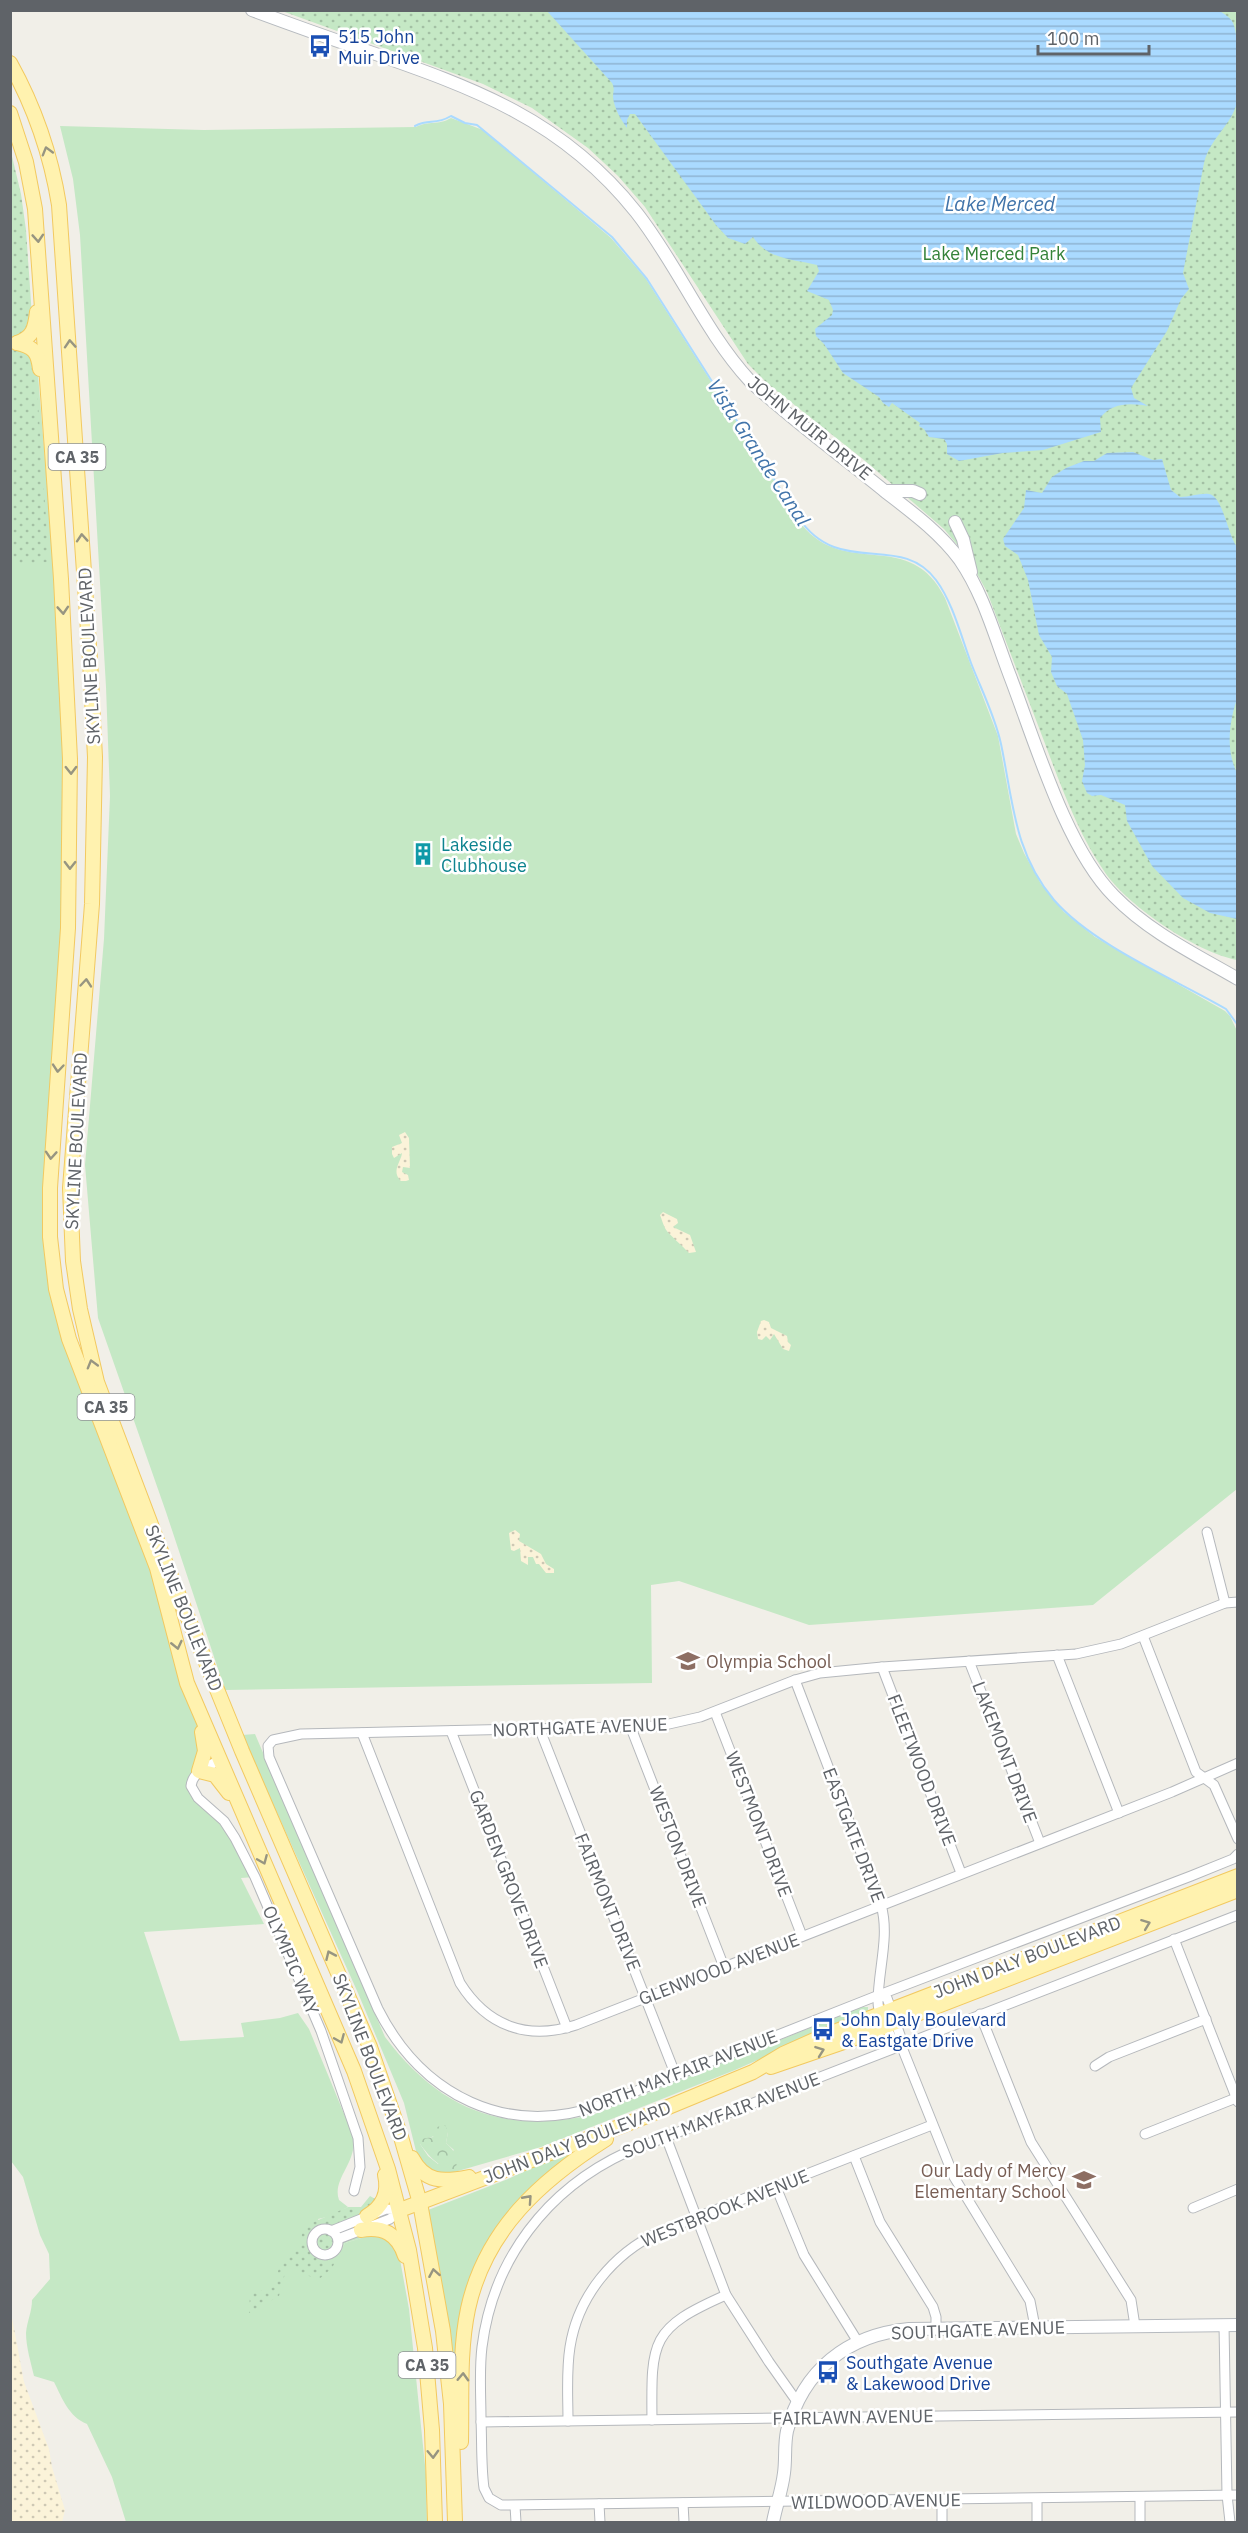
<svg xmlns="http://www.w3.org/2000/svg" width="1248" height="2533" viewBox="0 0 1248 2533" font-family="'IBM Plex Sans',sans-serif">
  <defs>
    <pattern id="forest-crowns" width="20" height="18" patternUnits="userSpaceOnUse" patternTransform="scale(1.5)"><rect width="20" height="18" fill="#c5e8c5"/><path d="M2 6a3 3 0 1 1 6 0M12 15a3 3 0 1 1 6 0" fill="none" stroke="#a3c0a4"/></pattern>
    <pattern id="sand-dots" width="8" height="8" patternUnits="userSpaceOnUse" patternTransform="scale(1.5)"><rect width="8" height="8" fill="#fbf3d9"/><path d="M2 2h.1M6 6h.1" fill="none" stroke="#cec8b4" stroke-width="1.8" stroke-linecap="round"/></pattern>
    <pattern id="park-dots" width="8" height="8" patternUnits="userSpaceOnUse" patternTransform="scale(1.5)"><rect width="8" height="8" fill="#c5e8c5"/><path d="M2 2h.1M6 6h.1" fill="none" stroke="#a3c0a4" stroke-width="1.8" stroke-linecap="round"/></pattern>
    <pattern id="water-rules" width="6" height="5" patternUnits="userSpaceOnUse" patternTransform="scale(1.5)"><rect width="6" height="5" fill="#aadaff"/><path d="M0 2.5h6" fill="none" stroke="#8eb4d2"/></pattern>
  </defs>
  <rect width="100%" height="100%" fill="#f1efe8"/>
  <g fill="#c5e8c5" fill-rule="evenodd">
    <path d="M451,118L483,130L611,238L646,279L802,525C846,579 910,527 945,598L998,736L1016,834L1024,853L1041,884L1064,912L1095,937L1225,1011L1230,1016L1237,1031V1489L1093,1605L809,1625L679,1581L651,1585L652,1683L225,1690L166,1512L98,1318L85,1165L104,939L110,796L106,687L80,235L73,179L60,126L204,130L416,127C430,120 437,126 451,118Z"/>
    <path d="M10,347L37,363L54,568L64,761L62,952L51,1096L56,1289L151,1552L206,1746L191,1787L211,1809L255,1877L241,1878L264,1924L144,1932L180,2041L244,2037L241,2023L280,2018L298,2013L309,2029L352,2133C361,2160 331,2178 339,2200L348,2207L331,2216L318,2219L338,2256L345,2243L378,2233L391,2241L399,2254L409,2309L426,2475L427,2522H126L112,2477L87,2424C69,2417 62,2398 54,2382L34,2376C31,2363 26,2347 26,2333C27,2321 32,2312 32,2300L50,2279L49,2254L40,2235L23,2177L11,2161Z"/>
    <path d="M255,1734L385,2037C441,2111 505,2135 595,2114L862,2007H868V2011L735,2070L541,2147L444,2175L426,2171L418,2159L404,2103L358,1993L242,1735ZM448,2132L446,2143L454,2150L438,2164L428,2156L420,2144L428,2138Z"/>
    <path d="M602,2135L575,2154L483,2259L457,2397L448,2320L428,2210L508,2179Z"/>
  </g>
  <path fill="url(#forest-crowns)" d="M445,2125L448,2132L446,2143C456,2152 458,2157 456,2169C440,2170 429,2156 420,2144L421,2139L433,2137L437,2127Z"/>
  <g fill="url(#sand-dots)">
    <path d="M405,1132L409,1138L410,1168L403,1167L402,1172L408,1175L409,1180L406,1181H401C391,1171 401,1162 402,1153L394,1158L392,1154V1147L402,1143L399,1135Z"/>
    <path d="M663,1212L677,1219L678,1223L673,1227L690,1235L696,1252L689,1253C684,1247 667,1233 665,1228C663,1224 662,1220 660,1215Z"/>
    <path d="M764,1320L769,1322L771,1328L787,1336L788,1342L791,1345L789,1351L783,1349L774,1334L770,1340L766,1336L762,1340L758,1339L757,1332L761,1321Z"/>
    <path d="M515,1530L520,1534L519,1541L541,1554L546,1564L554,1569V1573H546L539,1564H536L533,1557H528V1565L521,1561L520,1548L514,1551L511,1550L509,1533Z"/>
    <path d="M10,2307L24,2382L49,2449L52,2467L65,2510L62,2522H11Z"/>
  </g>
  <g fill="url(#park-dots)">
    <path d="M282,11H1237V960C1196,952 1131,908 1106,874C1078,834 1061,786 1044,741C1025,691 1006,642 987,592L969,559L944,529L864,460L768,384L748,364L645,207L618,176L588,148L532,108L483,84Z"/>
    <path d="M10,148L21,194L26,230L49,562L11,565Z"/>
    <path d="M370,2196L377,2200L371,2208L378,2233L345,2243L332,2268L318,2280L287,2266L279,2296L249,2313L250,2294L273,2287L281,2262L300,2246L302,2233L307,2225L348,2207H361Z"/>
  </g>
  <g fill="url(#water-rules)">
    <path d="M547,11H1220C1224,14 1231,18 1233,23C1239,35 1240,88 1237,102C1232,125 1210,138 1204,163L1183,273L1189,289L1181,299L1167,331L1131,388L1134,398L1148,406C1131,403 1112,402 1100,418L1101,432L1043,450L1003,453L959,461L947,454V444L944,439L929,437L924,429L919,426L920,423L892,403L889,407L883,403L879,397L843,373L824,344L816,336L815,329L832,315L833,310L829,300L807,291L819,271L817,265C794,259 768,260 753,237L745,244L728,238L716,225L635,114H630L627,120V128C621,120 614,108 613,97C613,91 615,89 612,83Z"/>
    <path d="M1133,452L1153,460L1162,459L1171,490L1180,497C1190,497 1200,493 1209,494C1223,496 1228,536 1237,547L1238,696C1229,721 1225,751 1238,775L1237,919L1210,913L1183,898L1152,866L1127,821L1125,805L1101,795L1092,796L1087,793L1082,781L1085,765L1083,740L1067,694L1057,686L1051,672L1052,657L1039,635L1028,580L1018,555L1005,546L1003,539L1024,508L1026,490L1042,493L1052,477L1066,468L1084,461H1094L1107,453Z"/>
  </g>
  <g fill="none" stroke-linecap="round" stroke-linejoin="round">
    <path stroke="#aadaff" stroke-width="2" d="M415,126C430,118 434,126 451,116L465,123L477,125L612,237L647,279L798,517C839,579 900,531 936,580C953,603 961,636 971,663C981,689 995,716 1001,744C1013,801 1014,853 1054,900C1093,945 1174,979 1226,1009L1237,1024"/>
    <g stroke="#b5b8bc" stroke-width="11">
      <g id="street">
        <path d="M1207,1532L1225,1603"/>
        <path d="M1238,1602L1225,1603L1121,1644L1076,1654L882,1667L820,1673L795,1680L700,1717L660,1726L301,1734L273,1740L268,1746L269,1757L378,2009C422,2096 507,2138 601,2105L879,1995L1191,1876L1233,1859L1238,1854"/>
        <path d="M1143,1636L1196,1772L1214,1785L1238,1839"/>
        <path d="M1057,1655L1119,1813"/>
        <path d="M969,1661L1040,1843"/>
        <path d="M882,1667L961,1873"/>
        <path d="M795,1680L881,1905C890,1936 878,1970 878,2002C878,2014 888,2030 893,2041L901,2045"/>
        <path d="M715,1712L802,1936"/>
        <path d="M631,1728L724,1967"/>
        <path d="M540,1730L676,2076"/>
        <path d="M451,1731L567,2028"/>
        <path d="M362,1733L460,1983C487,2026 527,2041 576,2025L1172,1792L1238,1763"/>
        <path d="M220,1760C207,1767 193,1771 191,1786L198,1798L224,1821L235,1838L255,1877L321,2031L358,2138L360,2167L354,2191"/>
        <path d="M1238,1915L627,2152C547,2189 493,2259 482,2347C479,2371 481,2396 481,2420C482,2442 481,2466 484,2488L489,2498L501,2505L1238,2495"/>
        <path d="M1174,1939L1238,2102"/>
        <path d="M879,1995L887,1998L901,2038V2045L954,2177L1030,2301L1035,2327"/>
        <path d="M980,2014L1031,2142L1131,2300L1135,2326"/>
        <path d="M1095,2066L1109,2057L1206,2019"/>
        <path d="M1145,2134L1236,2098"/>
        <path d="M666,2137L726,2295L769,2362L798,2403"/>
        <path d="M854,2156L880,2222L933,2307L936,2317V2328"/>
        <path d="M776,2187L804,2255L858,2342"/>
        <path d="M1193,2208L1238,2189"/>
        <circle cx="325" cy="2242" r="13"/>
        <path d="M331,2231L386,2209L400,2210L390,2219L338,2239"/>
        <path d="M1224,2325L1227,2495L1230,2522"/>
        <path d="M652,2420C651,2340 651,2328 726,2295"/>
        <path d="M568,2421C568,2396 566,2372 570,2347C578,2296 613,2254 659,2232L932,2125"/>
        <path d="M481,2422L1238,2412"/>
        <path d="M1140,2497V2522"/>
        <path d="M1037,2499V2522"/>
        <path d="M942,2500V2522"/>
        <path d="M683,2503L684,2522"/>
        <path d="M599,2504L600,2522"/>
        <path d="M515,2506L516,2522"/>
      </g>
    </g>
    <g stroke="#b6babf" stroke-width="14">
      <g id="secondary">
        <path d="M252,10C290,24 329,38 367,51C474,88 563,120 636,212C678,265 704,331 750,381C793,421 842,456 887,493C913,513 940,533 960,560C984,595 995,637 1010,676C1035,741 1066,848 1114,896C1149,932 1195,954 1238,979"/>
        <path d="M885,491H913L920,494"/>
        <path d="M955,522L963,539L971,572"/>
        <path d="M773,2522C776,2506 782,2490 784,2473C786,2459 784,2445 787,2431C803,2370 847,2335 909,2329L1238,2325"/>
      </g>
    </g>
    <g stroke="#f2c960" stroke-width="16">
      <g id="primary">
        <path d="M10,63C35,108 51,155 59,205L90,660L95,757L92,904L70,1188L73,1261L80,1309L97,1382L164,1559L242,1751L370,2047L401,2137L420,2203L443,2331L451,2404L455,2522"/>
        <path d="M10,113L26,162L35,209L61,579L70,759L68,928L50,1188V1237L56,1289L69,1339L157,1568L187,1683L354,2071L388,2169L409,2250L425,2348L432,2430L435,2522"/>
        <path d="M17,343C34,347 38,352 40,369"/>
        <path d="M17,343C33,337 35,329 37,312"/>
        <path d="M202,1732L205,1751L199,1771L215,1775L229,1793"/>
        <path d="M771,2067L847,2041L1238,1890"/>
        <path d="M412,2158C425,2183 443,2182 469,2177"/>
        <path d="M400,2210L632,2122L753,2072L783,2054L821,2037L1238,1876"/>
        <path d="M367,2216C383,2207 389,2192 385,2175"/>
        <path d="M361,2230C383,2226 398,2234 405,2256"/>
        <path d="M461,2442C462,2399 459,2351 468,2309C485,2230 541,2180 606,2139"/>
      </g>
    </g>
    <use href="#street" stroke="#fff" stroke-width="9"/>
    <use href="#secondary" stroke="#fff" stroke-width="12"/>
    <use href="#primary" stroke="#fff2af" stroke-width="14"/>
  </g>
  <defs><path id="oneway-chevron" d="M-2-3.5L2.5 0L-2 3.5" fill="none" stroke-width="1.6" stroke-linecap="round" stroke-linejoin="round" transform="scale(1.5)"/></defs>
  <g stroke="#979581">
    <use href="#oneway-chevron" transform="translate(47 151) rotate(-106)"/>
    <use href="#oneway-chevron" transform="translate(38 238) rotate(86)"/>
    <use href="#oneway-chevron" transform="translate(70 344) rotate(-94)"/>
    <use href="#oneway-chevron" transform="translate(82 538) rotate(-94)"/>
    <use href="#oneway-chevron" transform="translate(63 610) rotate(86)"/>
    <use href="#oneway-chevron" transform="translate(71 770) rotate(89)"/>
    <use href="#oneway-chevron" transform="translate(70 865) rotate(91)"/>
    <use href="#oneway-chevron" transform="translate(86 983) rotate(-85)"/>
    <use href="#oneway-chevron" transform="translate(58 1068) rotate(95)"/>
    <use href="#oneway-chevron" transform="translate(51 1155) rotate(94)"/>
    <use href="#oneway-chevron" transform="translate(92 1364) rotate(-106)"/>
    <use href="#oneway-chevron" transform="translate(177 1645) rotate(77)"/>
    <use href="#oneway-chevron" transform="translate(263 1860) rotate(67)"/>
    <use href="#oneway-chevron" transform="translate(1146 1924) rotate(-21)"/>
    <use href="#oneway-chevron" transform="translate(330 1955) rotate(-114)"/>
    <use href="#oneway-chevron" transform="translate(340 2039) rotate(67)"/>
    <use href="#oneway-chevron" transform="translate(820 2051) rotate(-20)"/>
    <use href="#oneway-chevron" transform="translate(528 2199) rotate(-48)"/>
    <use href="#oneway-chevron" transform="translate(434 2273) rotate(-100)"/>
    <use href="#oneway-chevron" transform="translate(463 2377) rotate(-88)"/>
    <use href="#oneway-chevron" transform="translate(433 2454) rotate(88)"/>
  </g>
  <defs>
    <g id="bus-bare" transform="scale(1.8)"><path d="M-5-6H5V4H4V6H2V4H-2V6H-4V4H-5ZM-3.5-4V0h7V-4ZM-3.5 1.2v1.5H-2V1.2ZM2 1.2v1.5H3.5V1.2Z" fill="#1a4fb4" stroke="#fff" stroke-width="2.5" paint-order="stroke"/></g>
    <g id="building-bare" transform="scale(1.8)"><path d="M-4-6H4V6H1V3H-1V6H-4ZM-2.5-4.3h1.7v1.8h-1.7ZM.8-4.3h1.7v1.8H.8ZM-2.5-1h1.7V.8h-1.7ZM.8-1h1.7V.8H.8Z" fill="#0f9aa8" stroke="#fff" stroke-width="2.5" paint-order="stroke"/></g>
    <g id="school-bare" transform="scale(1.8)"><path d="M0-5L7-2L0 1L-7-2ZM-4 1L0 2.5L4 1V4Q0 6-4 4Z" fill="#8d6e63" stroke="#fff" stroke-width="2.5" paint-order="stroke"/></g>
  </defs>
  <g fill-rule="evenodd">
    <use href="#bus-bare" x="320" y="46"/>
    <use href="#building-bare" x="423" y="854"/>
    <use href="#school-bare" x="688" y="1661"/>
    <use href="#bus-bare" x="823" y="2029"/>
    <use href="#school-bare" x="1084" y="2180"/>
    <use href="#bus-bare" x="828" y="2372"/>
  </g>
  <g text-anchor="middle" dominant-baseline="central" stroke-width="5" stroke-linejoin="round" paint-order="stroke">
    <g fill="#fff" stroke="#8f9295" stroke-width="1.5">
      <rect x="48.5" y="444" width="57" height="26" rx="4.5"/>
      <rect x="77.5" y="1394" width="57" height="26" rx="4.5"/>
      <rect x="398.5" y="2352" width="57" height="26" rx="4.5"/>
    </g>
    <g font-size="16" font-weight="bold" fill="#5f6368">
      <text x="77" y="457">CA 35</text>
      <text x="106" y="1407">CA 35</text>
      <text x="427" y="2365">CA 35</text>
    </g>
    <g font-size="18" fill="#164399" stroke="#fff" text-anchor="start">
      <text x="338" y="36">515 John<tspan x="338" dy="21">Muir Drive</tspan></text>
      <text x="841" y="2019">John Daly Boulevard<tspan x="841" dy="21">&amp; Eastgate Drive</tspan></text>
      <text x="846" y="2362">Southgate Avenue<tspan x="846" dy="21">&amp; Lakewood Drive</tspan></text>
    </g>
    <g font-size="18" fill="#348238" stroke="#fff">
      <text x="994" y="253">Lake Merced Park</text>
    </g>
    <g font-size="18" fill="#5f6368" stroke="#fff">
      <text transform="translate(810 428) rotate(39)">JOHN MUIR DRIVE</text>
      <text transform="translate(89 656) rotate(-93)">SKYLINE BOULEVARD</text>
      <text transform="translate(76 1141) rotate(-87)">SKYLINE BOULEVARD</text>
      <text transform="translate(184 1608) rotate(68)">SKYLINE BOULEVARD</text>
      <text transform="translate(580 1727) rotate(-2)">NORTHGATE AVENUE</text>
      <text transform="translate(1005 1752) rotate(69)">LAKEMONT DRIVE</text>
      <text transform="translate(922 1770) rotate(69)">FLEETWOOD DRIVE</text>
      <text transform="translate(759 1824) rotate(69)">WESTMONT DRIVE</text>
      <text transform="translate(854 1835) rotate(69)">EASTGATE DRIVE</text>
      <text transform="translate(678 1847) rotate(69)">WESTON DRIVE</text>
      <text transform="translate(509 1879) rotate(69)">GARDEN GROVE DRIVE</text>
      <text transform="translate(608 1902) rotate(68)">FAIRMONT DRIVE</text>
      <text transform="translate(1027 1957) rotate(-21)">JOHN DALY BOULEVARD</text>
      <text transform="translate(291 1960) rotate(67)">OLYMPIC WAY</text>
      <text transform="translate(719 1969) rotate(-21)">GLENWOOD AVENUE</text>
      <text transform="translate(370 2057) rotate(69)">SKYLINE BOULEVARD</text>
      <text transform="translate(678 2073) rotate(-21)">NORTH MAYFAIR AVENUE</text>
      <text transform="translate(721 2115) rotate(-21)">SOUTH MAYFAIR AVENUE</text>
      <text transform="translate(577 2142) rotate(-21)">JOHN DALY BOULEVARD</text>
      <text transform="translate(725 2208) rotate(-22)">WESTBROOK AVENUE</text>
      <text transform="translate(978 2330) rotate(-2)">SOUTHGATE AVENUE</text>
      <text transform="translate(853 2417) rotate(-1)">FAIRLAWN AVENUE</text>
      <text transform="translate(876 2501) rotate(-1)">WILDWOOD AVENUE</text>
    </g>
    <g font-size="18" fill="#0d838f" stroke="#fff" text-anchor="start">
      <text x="441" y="844">Lakeside<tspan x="441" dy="21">Clubhouse</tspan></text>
    </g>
    <g font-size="18" fill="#785e54" stroke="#fff" text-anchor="start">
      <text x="706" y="1661">Olympia School</text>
      <text x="1066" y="2170" text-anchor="end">Our Lady of Mercy<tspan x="1066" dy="21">Elementary School</tspan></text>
    </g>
    <g font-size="20" font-style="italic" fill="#4174aa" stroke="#fff">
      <text x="1000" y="203">Lake Merced</text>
      <text transform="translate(759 452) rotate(57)">Vista Grande Canal</text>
    </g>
  </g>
  <rect width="1248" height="2533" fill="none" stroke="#5f6368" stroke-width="24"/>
  <path d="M1038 45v9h111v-9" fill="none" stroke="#5f6368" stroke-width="3"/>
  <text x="1047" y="45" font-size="18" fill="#5f6368" stroke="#ffffff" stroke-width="4.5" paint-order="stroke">100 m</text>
</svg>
